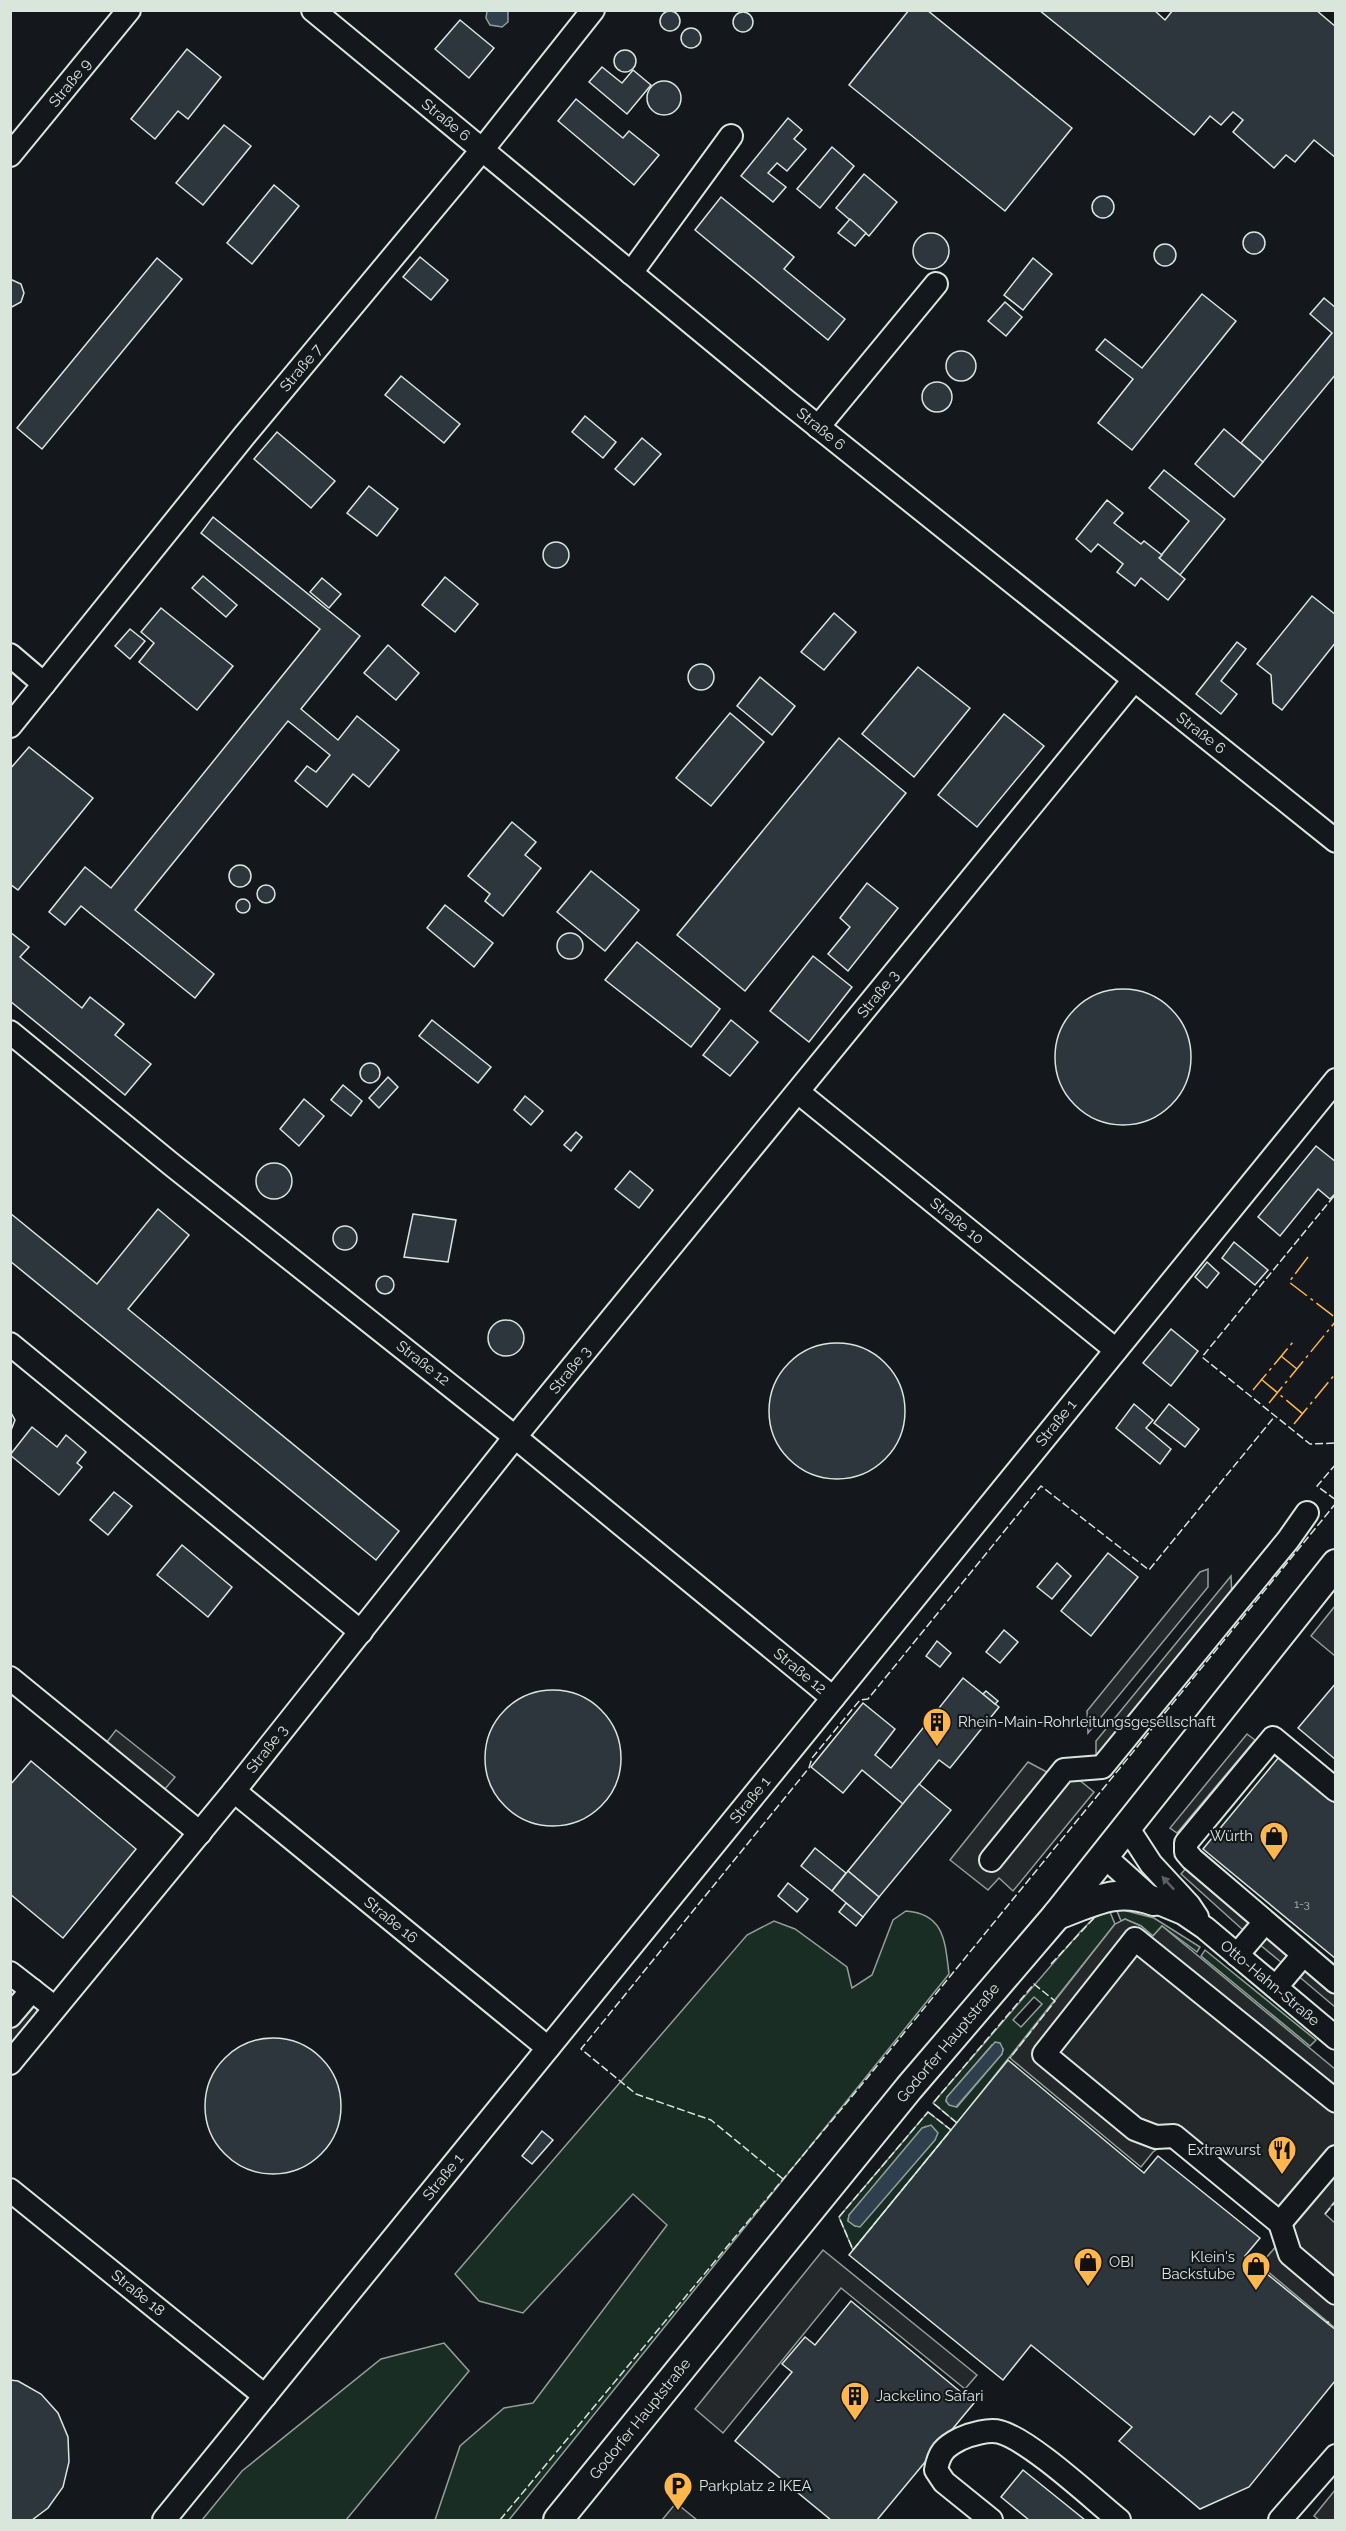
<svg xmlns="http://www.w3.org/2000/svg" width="1346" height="2531" viewBox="0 0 1346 2531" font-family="Raleway,sans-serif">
  <rect width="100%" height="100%" fill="#14181c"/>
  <g fill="#1a2d24" stroke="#939e99" stroke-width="1.5" fill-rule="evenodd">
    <path d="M1123,1910L1154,1918L1200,1947L1197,1952L1162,1926L1153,1936L1141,1926L1125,1919L1121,1921L1117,1911Z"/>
    <path d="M906,1911C945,1914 945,1942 949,1974L509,2520H435L460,2446L504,2408L533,2403L667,2225L633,2194L523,2313L479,2301L455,2274L747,1935L774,1921L795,1929L847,1967L852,1988L872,1975L893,1920Z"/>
    <path d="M1110,1912L1115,1924L957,2123L933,2103L1080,1932L1095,1917ZM1034,1997L1042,2004L1021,2027L1013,2020ZM992,2045L1003,2049L1002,2054L957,2107L946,2101L947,2097Z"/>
    <path d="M1205,1950L1316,2040L1310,2046L1201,1956Z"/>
    <path d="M928,2112L951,2130L853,2250L839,2217ZM926,2126L855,2226L848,2221L849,2215Z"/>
    <path d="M444,2343L469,2371L346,2520H202L242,2471L381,2359Z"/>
  </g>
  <g fill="#24282b" stroke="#939e99" stroke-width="1.5">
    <path d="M1208,1569V1587L1088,1733L1087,1711L1200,1572Z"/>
    <path d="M1231,1576L1232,1598L1096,1760V1741Z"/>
    <path d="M1335,1606V1656L1311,1636Z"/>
    <path d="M116,1730L175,1777L165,1789L106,1743Z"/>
    <path d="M1247,1734L1255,1740L1177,1833L1170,1828Z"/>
    <path d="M1028,1762L1058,1778L1078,1779L1094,1792L1013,1891L999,1878L988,1890L950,1860Z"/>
    <path d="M1188,1866L1252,1919L1243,1930L1181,1874Z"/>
    <path d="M1125,1919L1141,1926L1153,1936L1162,1926L1335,2069V2201L1325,2214L1335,2223V2328L1260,2265L1278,2244L1272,2228L1168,2142L1153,2152L1141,2167L1010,2058L1115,1924Z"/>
    <path d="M1269,1933L1291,1952L1282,1963L1259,1944Z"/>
    <path d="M1305,1963L1335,1988V2007L1296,1974Z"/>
    <path d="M11,1984L43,2010L11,2050Z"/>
    <path d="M823,2250L977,2375L965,2389L841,2288L723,2433L695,2409Z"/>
    <path d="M1335,2490V2520H1319L1314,2516Z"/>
    <path d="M676,2503L697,2520H662Z"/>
  </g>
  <g fill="#2f3f4d" stroke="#939e99" stroke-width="1.5">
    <path d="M487,11H508V22L502,27L490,25L486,18Z"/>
    <path d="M995,2042L1000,2043L1003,2049L1002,2054L956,2107L949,2105L946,2101L947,2097Z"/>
    <path d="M931,2125L938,2133L935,2140L860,2227L855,2226L848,2221L849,2215L922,2128Z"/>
  </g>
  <g fill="#2c363c" stroke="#d8e6dc" stroke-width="1.5">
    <path d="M909,10H927L1072,128L1005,211L849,85Z"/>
    <path d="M1039,10H1154L1165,20L1173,10H1316L1336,27V158L1314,140L1295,162L1286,155L1274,168L1233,132L1243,120L1233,112L1221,125L1210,116L1194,135Z"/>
    <circle cx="670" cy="21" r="10"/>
    <circle cx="743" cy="22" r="10"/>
    <path d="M460,20L494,48L469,78L435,49Z"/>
    <circle cx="691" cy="38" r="10"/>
    <path d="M187,49L221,77L188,119L178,111L155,139L131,119Z"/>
    <circle cx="625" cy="61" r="11"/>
    <path d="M602,67L622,83L633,70L651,85L627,114L589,82Z"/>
    <circle cx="664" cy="98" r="17"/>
    <path d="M576,99L623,138L629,131L659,155L634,185L558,121Z"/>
    <path d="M788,118L802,130L794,139L806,149L787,171L777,163L768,173L786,187L773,202L741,176Z"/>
    <path d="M224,125L251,146L203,205L176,183Z"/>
    <path d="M832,147L854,166L820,208L797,189Z"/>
    <path d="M864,174L897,202L869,236L836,208Z"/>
    <path d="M274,185L299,206L252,264L227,243Z"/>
    <circle cx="1103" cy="207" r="11"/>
    <path d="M721,197L794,257L784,269L845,319L828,340L695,230Z"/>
    <path d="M850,219L866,233L855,246L838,233Z"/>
    <circle cx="1254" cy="243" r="11"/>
    <circle cx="931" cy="251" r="18"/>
    <circle cx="1165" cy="255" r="11"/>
    <path d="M420,257L448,280L431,300L403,277Z"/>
    <path d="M157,258L182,279L42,449L17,428Z"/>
    <path d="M1033,258L1052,274L1023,310L1004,295Z"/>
    <path d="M10,279L21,284L24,293L21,302L10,308Z"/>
    <path d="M1202,294L1236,321L1132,450L1098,423L1133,379L1096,350L1105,339L1142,368Z"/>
    <path d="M1324,298L1336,308V374L1263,462L1241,443L1332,333L1310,314Z"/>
    <path d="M1005,302L1022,317L1006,336L988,321Z"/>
    <circle cx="961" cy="366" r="15"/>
    <path d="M401,376L460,424L444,443L385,395Z"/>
    <circle cx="937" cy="397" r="15"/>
    <path d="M585,416L616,442L603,458L572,432Z"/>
    <path d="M1224,429L1263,462L1234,497L1195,464Z"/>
    <path d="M277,432L335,481L311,508L254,459Z"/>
    <path d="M642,438L661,454L634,485L615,469Z"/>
    <path d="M1164,470L1225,519L1180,575L1159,558L1189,521L1149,488Z"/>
    <path d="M369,486L398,509L377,536L347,513Z"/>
    <path d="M1107,500L1123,513L1114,523L1141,544L1144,541L1162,555L1159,558L1185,579L1168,600L1141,578L1135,586L1117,572L1123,564L1098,544L1091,552L1076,539Z"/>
    <path d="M213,517L360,636L301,709L338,740L357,716L399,750L369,787L353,774L327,807L295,781L307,766L316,772L330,755L288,721L135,910L214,974L195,998L81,906L65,925L49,912L85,867L111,888L320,629L201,533Z"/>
    <circle cx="556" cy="555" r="13"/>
    <path d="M203,576L237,605L226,617L192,588Z"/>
    <path d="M445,577L478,604L455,632L422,605Z"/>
    <path d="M322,578L341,594L329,608L310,592Z"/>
    <path d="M1312,596L1336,615V642L1282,710L1273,703L1271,675L1257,664Z"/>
    <path d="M161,608L233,666L197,710L139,662L154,643L141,632Z"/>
    <path d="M834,613L856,632L824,670L801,652Z"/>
    <path d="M130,629L145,641L130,659L115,646Z"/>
    <path d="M1237,642L1246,649L1221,681L1237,694L1221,714L1196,694Z"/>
    <path d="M388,645L419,673L396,700L364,673Z"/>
    <circle cx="701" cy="677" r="13"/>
    <path d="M918,667L970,708L914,777L862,734Z"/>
    <path d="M760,677L795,706L772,735L737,706Z"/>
    <path d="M730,713L764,742L711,806L676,778Z"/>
    <path d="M1004,714L1044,746L977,827L938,795Z"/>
    <path d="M839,738L906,793L745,991L677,935Z"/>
    <path d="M29,747L93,798L18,890L10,884V769Z"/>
    <path d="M512,822L536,842L525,855L541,868L503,916L485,901L490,894L468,876Z"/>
    <circle cx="240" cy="876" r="11"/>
    <path d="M591,871L639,910L605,951L557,912Z"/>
    <path d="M867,883L898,908L848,971L828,954L850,927L840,918Z"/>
    <circle cx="266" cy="894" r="9"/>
    <circle cx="243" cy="906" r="7"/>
    <path d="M445,905L493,943L474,967L427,928Z"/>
    <path d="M10,932L29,947L20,957L82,1008L90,997L124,1024L115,1035L151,1064L125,1095L10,1001Z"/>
    <circle cx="570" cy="946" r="13"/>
    <path d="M637,942L720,1009L691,1047L605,980Z"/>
    <path d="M813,956L852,987L809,1042L770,1011Z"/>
    <circle cx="1123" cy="1057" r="68"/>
    <path d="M432,1020L491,1067L478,1083L419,1036Z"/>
    <path d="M731,1020L758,1042L730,1076L703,1055Z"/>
    <circle cx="370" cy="1073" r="10"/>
    <path d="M388,1077L398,1087L379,1108L369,1098Z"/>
    <path d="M343,1085L362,1101L351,1116L331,1100Z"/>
    <path d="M525,1096L543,1111L531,1125L514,1110Z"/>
    <path d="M304,1099L324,1116L299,1146L280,1129Z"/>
    <path d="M576,1132L582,1137L571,1151L564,1145Z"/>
    <path d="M1316,1146L1336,1162V1193L1330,1199L1318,1189L1280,1236L1258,1217Z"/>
    <circle cx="274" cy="1181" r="18"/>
    <path d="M630,1171L653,1190L639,1208L615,1189Z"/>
    <path d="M158,1209L189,1235L128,1309L399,1531L376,1560L10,1261V1213L97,1284Z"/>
    <path d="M413,1214L456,1220L448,1262L404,1257Z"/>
    <circle cx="345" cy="1238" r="12"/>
    <path d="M1234,1242L1268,1270L1255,1285L1222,1258Z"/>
    <path d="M1207,1262L1219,1273L1207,1288L1195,1277Z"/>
    <circle cx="385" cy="1285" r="9"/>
    <circle cx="506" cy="1338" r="18"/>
    <path d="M1171,1329L1198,1351L1171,1386L1143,1363Z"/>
    <circle cx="837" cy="1411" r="68"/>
    <path d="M1134,1404L1153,1420L1146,1428L1171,1449L1160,1464L1116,1428Z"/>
    <path d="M1169,1404L1199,1429L1185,1447L1154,1423Z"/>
    <path d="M10,1411L15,1420L10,1433Z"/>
    <path d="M32,1427L57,1447L66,1435L86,1452L77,1463L82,1467L59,1495L10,1455Z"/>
    <path d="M114,1492L132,1506L108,1535L90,1520Z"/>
    <path d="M182,1545L232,1587L208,1617L157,1575Z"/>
    <path d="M1108,1553L1138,1577L1091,1636L1061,1611Z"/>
    <path d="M1057,1563L1071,1576L1052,1599L1037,1587Z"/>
    <path d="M1004,1630L1018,1642L1000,1663L986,1652Z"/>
    <path d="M937,1641L951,1653L940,1667L926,1656Z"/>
    <path d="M963,1678L999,1707L950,1768L939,1760L903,1804L862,1770L843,1793L811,1767L863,1703L895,1729L875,1755L891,1768Z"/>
    <path d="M1336,1683V1760L1298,1728Z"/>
    <circle cx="553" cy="1758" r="68"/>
    <path d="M986,1691L998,1701L995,1704L983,1694Z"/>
    <path d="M1279,1757L1336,1804V1959L1203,1849Z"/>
    <path d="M31,1761L136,1849L63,1938L10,1894V1785Z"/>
    <path d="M919,1784L951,1810L879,1897L848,1871Z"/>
    <path d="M815,1848L846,1873L832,1891L801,1866Z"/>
    <path d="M848,1871L879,1897L863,1917L832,1891Z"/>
    <path d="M788,1883L808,1899L797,1912L778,1896Z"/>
    <path d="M846,1903L863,1917L856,1926L839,1912Z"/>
    <circle cx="273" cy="2106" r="68"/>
    <path d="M1008,2060L1144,2173L1158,2156L1260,2238L1245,2256L1326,2322H1329L1327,2323L1336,2330L1335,2381L1249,2487L1200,2509L1119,2441L1132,2427L1031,2345L1003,2380L849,2255Z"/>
    <path d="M542,2131L553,2140L532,2164L522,2156Z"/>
    <path d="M851,2301L974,2403L877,2520H831L735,2441L792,2372L782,2364L805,2337L815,2345Z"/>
    <path d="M10,2380L18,2381L41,2394L58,2413L68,2437L69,2462L63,2487L48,2508L32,2520H10Z"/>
    <path d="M1023,2470L1085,2520H1029L1001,2497Z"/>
  </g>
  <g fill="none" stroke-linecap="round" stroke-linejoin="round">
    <g stroke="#d8e6dc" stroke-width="26">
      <g id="minor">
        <path d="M313,10L786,401L1336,841"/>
        <path d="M10,155L129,10"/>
        <path d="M631,273L731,136"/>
        <path d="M818,427L936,284"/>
        <path d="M10,655L44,684"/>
        <path d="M10,726L244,436L482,150L593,10"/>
        <path d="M10,1032L171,1164L515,1437L833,1698"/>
        <path d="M798,1092L1116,1350"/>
        <path d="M10,1344L361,1632"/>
        <path d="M10,1678L200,1833"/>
        <path d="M1336,1790L1273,1738L1186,1843V1852L1192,1859L1336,1982"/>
        <path d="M234,1791L548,2048"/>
        <path d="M1127,1827L1151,1864L1189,1905L1197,1917"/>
        <path d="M1104,1856L1154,1901L1183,1913L1205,1928L1336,2038"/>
        <path d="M991,1860L1064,1770L1102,1767L1288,1540L1307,1513"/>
        <path d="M1237,1955L1265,1922"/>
        <path d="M10,1973L55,2008"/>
        <path d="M1276,1987L1303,1955"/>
        <path d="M10,2016L32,1990"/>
        <path d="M10,2063L234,1791L515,1437L1134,680"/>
        <path d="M1336,2101L1135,1939L1044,2054L1135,2129L1156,2137L1174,2136L1280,2223L1290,2254L1336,2293"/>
        <path d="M10,2190L265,2396"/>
        <path d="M1280,2223L1336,2157"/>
        <path d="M164,2520L1336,1080"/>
        <path d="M991,2520L944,2482L936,2470C939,2453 944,2447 960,2439C971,2434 989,2429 1000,2432C1030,2440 1093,2499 1119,2520"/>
        <path d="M1280,2520L1336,2456"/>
      </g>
    </g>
    <g stroke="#d8e6dc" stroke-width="32">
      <g id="major">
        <path d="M1057,1915C1093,1902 1116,1887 1154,1901"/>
        <path d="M558,2520L909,2088L1057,1915L1336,1564"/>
      </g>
    </g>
    <use href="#minor" stroke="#14181c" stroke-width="22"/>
    <use href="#major" stroke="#14181c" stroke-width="28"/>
    <g stroke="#d8e6dc" stroke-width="1.5" stroke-dasharray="8 3" stroke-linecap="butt">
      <path d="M1334,1196L1202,1357L1310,1444L1336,1443"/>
      <path d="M1336,1464L1317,1486L1336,1500"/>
      <path d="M1051,1964L1095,1917"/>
      <path d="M928,2112L951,2130L853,2250L839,2217Z"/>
      <path d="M957,2123L933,2103L1034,1984L1055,2001L1010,2058"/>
      <path d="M783,2179L711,2120L636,2094L581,2049L809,1768L812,1758L860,1700L868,1699L1041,1486L1149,1570L1275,1416"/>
      <path d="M1325,2214L1336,2201"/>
      <path d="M500,2520L868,2077L1336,1503"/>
    </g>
    <g stroke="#ffb74d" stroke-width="1.5" stroke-dasharray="21 4.5 3 4.5" stroke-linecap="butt">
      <path d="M1308,1257L1289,1282L1336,1318"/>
      <path d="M1281,1356L1297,1369"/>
      <path d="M1261,1379L1303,1414"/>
      <path d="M1253,1390L1293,1342"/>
      <path d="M1269,1403L1336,1321"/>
      <path d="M1294,1424L1336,1373"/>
    </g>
  </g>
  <defs><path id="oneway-solid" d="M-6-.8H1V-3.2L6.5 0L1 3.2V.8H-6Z" transform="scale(1.5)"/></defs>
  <use fill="#59605f" href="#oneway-solid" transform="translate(1168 1883) rotate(-133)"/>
  <defs>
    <g id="building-pin" transform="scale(1.5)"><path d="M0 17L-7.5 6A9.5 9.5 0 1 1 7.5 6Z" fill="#ffb74d" stroke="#14181c"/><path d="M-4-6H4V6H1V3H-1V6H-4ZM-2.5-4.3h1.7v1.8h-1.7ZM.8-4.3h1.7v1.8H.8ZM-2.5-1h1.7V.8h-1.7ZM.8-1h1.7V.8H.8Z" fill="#111"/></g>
    <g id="shop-pin" transform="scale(1.5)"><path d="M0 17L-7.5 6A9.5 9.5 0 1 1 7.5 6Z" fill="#ffb74d" stroke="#14181c"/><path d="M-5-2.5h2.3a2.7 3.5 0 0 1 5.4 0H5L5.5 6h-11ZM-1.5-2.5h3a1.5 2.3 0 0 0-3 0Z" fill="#111"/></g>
    <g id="restaurant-pin" transform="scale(1.5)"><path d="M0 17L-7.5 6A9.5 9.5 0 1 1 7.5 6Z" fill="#ffb74d" stroke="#14181c"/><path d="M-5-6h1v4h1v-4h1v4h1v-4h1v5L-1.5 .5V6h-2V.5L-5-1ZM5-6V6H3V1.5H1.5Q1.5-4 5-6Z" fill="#111"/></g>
    <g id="parking-pin" transform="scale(1.5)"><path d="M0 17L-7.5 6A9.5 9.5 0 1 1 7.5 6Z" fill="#ffb74d" stroke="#14181c"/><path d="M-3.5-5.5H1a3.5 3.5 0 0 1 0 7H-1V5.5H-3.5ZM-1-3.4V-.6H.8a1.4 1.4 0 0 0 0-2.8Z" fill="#111"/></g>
  </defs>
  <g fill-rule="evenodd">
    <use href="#building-pin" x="937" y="1722"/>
    <use href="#shop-pin" x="1274" y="1836"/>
    <use href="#restaurant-pin" x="1282" y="2150"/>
    <use href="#shop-pin" x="1088" y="2262"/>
    <use href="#shop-pin" x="1256" y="2266"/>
    <use href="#building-pin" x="855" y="2396"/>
    <use href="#parking-pin" x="678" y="2486"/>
  </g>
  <g text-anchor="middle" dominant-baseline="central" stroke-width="4.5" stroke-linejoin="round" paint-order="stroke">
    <g font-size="12" fill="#adbab4">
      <text x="1302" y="1904">1-3</text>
    </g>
    <g font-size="15" fill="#d8e6dc" stroke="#14181c">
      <text transform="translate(70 83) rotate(-51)">Straße 9</text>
      <text transform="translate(446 120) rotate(39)">Straße 6</text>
      <text transform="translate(301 368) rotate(-50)">Straße 7</text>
      <text transform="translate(821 429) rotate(39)">Straße 6</text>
      <text transform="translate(1201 733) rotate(38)">Straße 6</text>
      <text transform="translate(878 994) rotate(-51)">Straße 3</text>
      <text transform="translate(957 1221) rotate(39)">Straße 10</text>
      <text transform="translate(423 1363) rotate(38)">Straße 12</text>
      <text transform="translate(570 1370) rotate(-51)">Straße 3</text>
      <text transform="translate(1056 1423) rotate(-51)">Straße 1</text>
      <text transform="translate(800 1671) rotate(39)">Straße 12</text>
      <text transform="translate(267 1749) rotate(-52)">Straße 3</text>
      <text transform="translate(750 1800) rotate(-51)">Straße 1</text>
      <text transform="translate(391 1920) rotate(39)">Straße 16</text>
      <text transform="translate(1270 1983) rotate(40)">Otto-Hahn-Straße</text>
      <text transform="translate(948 2043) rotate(-50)">Godorfer Hauptstraße</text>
      <text transform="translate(443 2177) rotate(-51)">Straße 1</text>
      <text transform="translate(138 2293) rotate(39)">Straße 18</text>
      <text transform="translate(640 2419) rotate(-51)">Godorfer Hauptstraße</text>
    </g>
    <g font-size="15" fill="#d8e6dc" stroke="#14181c" text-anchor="start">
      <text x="958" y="1722">Rhein-Main-Rohrleitungsgesellschaft</text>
      <text x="1253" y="1836" text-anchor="end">Würth</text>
      <text x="1261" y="2150" text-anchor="end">Extrawurst</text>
      <text x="1235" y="2257" text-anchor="end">Klein's<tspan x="1235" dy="17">Backstube</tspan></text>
      <text x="1109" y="2262">OBI</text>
      <text x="876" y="2396">Jackelino Safari</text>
      <text x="699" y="2486">Parkplatz 2 IKEA</text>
    </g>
  </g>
  <rect width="1346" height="2531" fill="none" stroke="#d8e6dc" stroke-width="24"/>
</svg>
